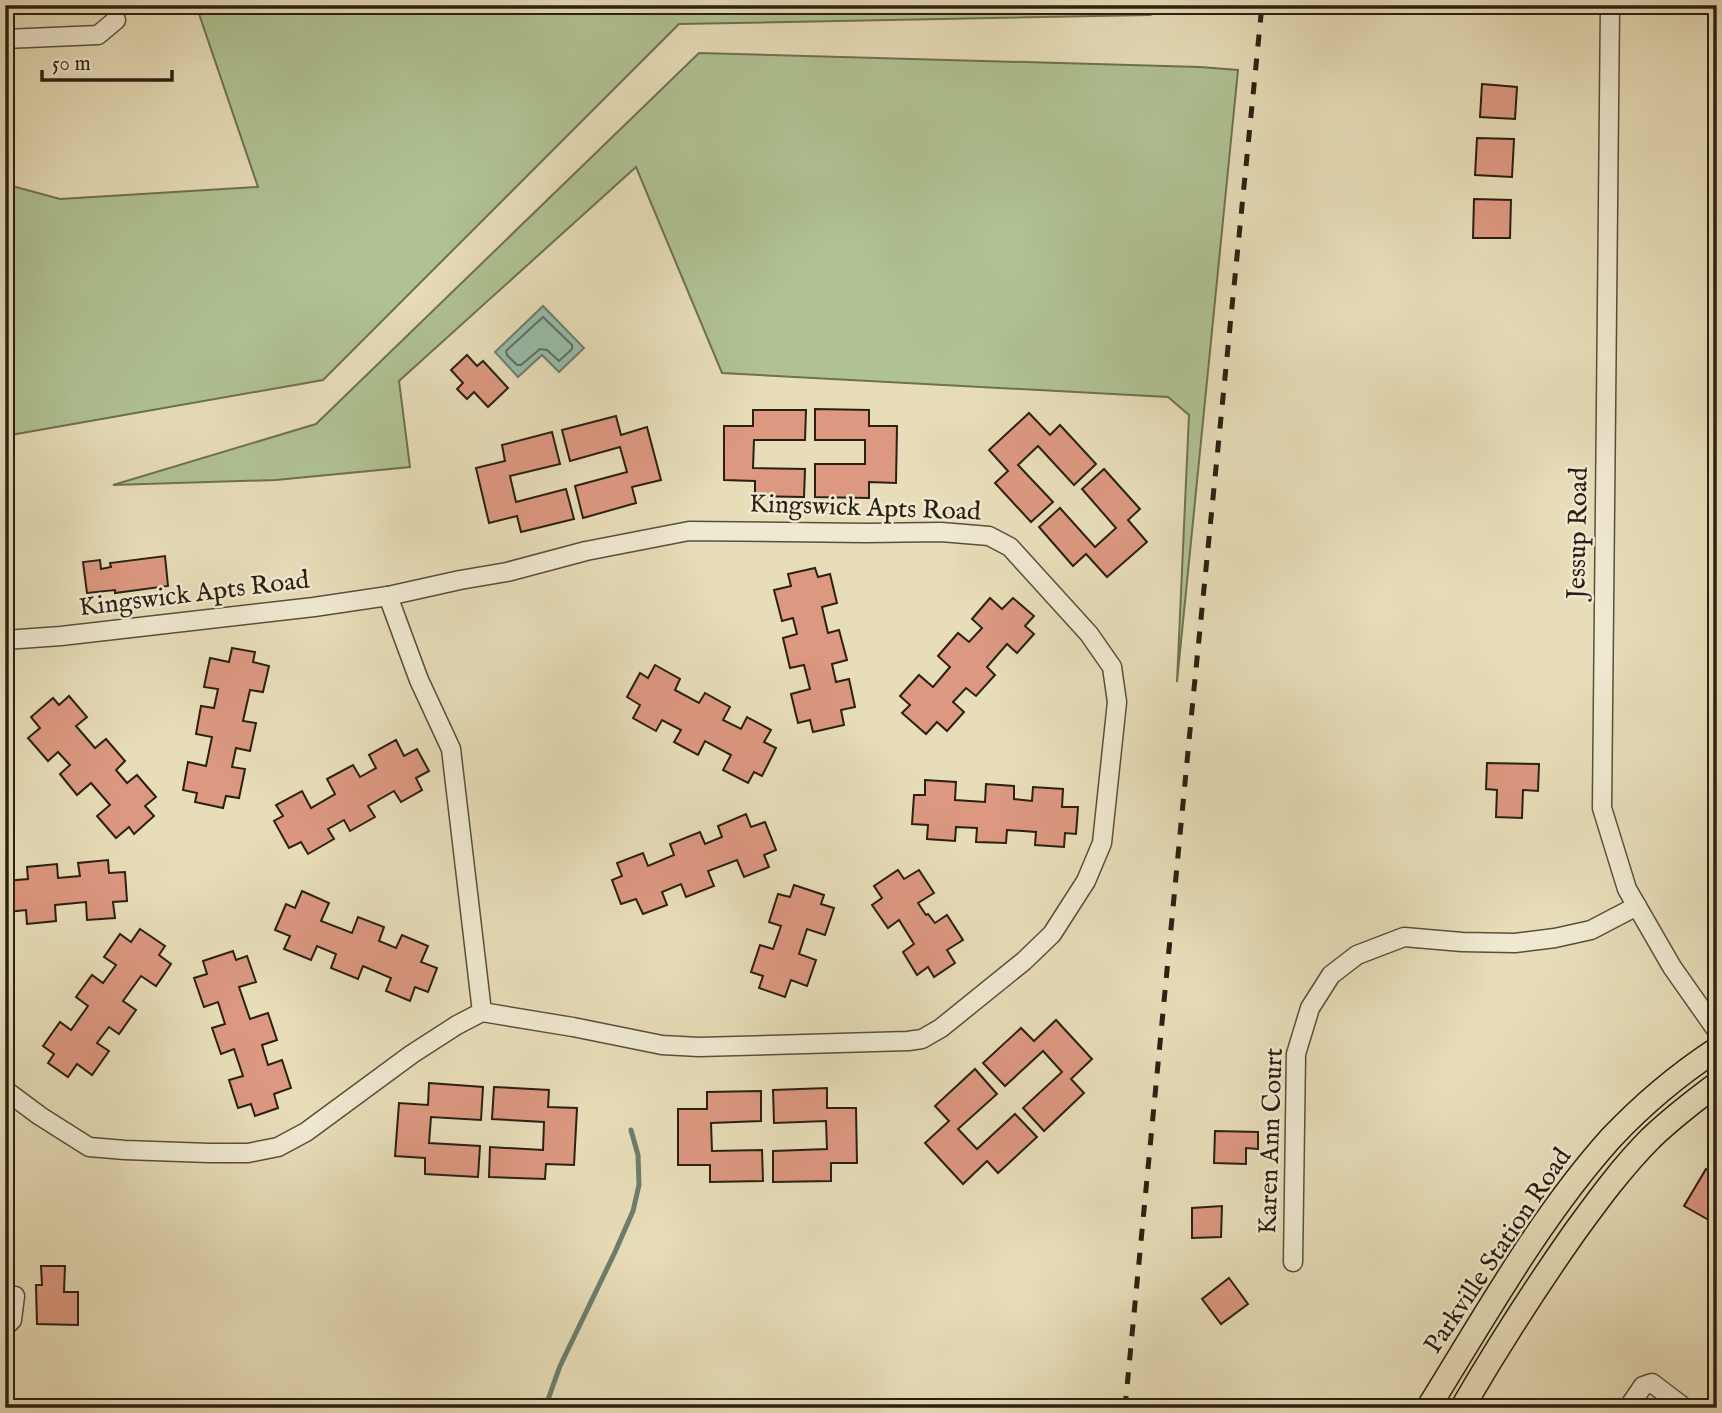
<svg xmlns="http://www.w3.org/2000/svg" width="1722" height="1413" viewBox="0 0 1722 1413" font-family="'IM FELL English',serif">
  <rect width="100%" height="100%" fill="#e7ddb8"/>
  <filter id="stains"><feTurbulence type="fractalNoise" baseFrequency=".00286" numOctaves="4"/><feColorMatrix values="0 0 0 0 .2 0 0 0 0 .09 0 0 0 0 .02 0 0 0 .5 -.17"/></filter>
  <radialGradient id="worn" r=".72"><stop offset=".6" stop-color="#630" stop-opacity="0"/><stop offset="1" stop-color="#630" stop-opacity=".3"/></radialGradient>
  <g fill="#b0c293" stroke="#6e7152" stroke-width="2">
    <path d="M196,5H1179L1150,15L679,24L323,380L5,436V184L60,199L258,187Z"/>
    <path d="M699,53L1200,67L1238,70L1177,682L1189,415L1168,397L722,373L636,167L399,381L410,467L276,480L113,485L316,424Z"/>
  </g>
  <path fill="#97bcaa" stroke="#6c7e6d" stroke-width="2" d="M543,306L584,348L559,372L542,355L518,377L495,352Z"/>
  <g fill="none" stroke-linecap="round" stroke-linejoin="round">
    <path stroke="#616e5e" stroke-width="2" d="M543,317L572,345V349L559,361L547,350L540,349L521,365H517L507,355L506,351Z"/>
    <path stroke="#6c7e6d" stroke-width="5" d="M545,1408L560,1366L615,1252L633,1211L639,1185L638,1155L631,1130"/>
  </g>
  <g fill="#dc9881" stroke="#2b2012" stroke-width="2">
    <path d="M1482,84L1517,87L1515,119L1480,117Z"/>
    <path d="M1477,138L1514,139L1512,177L1475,175Z"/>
    <path d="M1474,199L1511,200L1510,238H1473Z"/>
    <path d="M467,355L477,366L483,361L508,388L488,407L474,392L467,399L457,389L463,383L451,370Z"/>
    <path d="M815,409L869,410V426H897L896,483L869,482V498L815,497V464H865V440H815Z"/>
    <path d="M753,410H806L805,440H754L753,468L805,469L804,497L755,496V481L724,480V426H753Z"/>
    <path d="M1029,413L1050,435L1060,425L1096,464L1074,485L1038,446L1018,465L1053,502L1031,522L995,483L1008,471L989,450Z"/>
    <path d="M616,416L621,435L647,427L661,480L632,487L636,503L583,518L575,486L627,472L620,447L570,461L562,430Z"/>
    <path d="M552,432L560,464L510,476L516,502L566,489L574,519L521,532L517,516L489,523L476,468L505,461L502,445Z"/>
    <path d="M1104,469L1140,509L1128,520L1147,542L1107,577L1086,554L1073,566L1039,527L1060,508L1095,547L1116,528L1082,489Z"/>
    <path d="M165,556L168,586L115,593V590L87,593L83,562L100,560L101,569L111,567L110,563Z"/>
    <path d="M815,568L818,577L830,574L837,603L822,607L828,633L839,630L847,660L832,664L836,682L849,679L855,707L841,710L844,725L813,732L810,720L798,723L791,694L810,689L804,665L790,668L783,638L797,634L793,618L782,621L774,590L791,586L788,574Z"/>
    <path d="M990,598L1002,609L1013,598L1034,616L1025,626L1034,634L1017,653L1007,644L987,667L995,675L976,696L966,688L953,702L964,712L947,731L937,722L926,734L902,713L910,705L900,696L919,675L933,687L950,667L938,656L958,633L969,642L982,628L972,619Z"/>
    <path d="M232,648L255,652L253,662L269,666L263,692L250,690L243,721L256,723L250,751L236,748L232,767L245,769L239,798L226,796L223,808L195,802L197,793L183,790L188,762L206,766L212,737L196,734L201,706L214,708L218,689L204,687L210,658L229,662Z"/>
    <path d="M655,665L680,679L675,690L699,703L705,693L730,707L723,720L741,729L747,717L771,730L764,742L776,748L762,776L754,772L748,783L723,770L731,755L705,741L698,755L674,742L681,730L662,720L656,731L633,718L640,705L627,697L640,673L648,678Z"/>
    <path d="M69,696L87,717L76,726L95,748L106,739L125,761L116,770L127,783L137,775L156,797L145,806L154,816L134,834L129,827L116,838L97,816L110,805L91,783L77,795L60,774L70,765L58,752L48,761L28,738L40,728L31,717L53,698L59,705Z"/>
    <path d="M396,740L404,756L417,749L429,771L416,778L422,790L401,802L394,791L368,806L375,817L350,831L344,820L328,829L334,839L308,854L301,842L289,848L274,821L283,816L276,805L302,791L311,808L335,794L327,779L353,765L360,777L376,768L369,755Z"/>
    <path d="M1487,763L1539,764L1538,791L1523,790L1522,818L1496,817L1497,790L1486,789Z"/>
    <path d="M925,780L956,782L955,800L985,802L986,784L1014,786V799L1032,801L1033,787L1063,789L1062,807H1078L1076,834L1065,833L1064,847L1035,845L1036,832L1007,830L1006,843L976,842L977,828L956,827L955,841L927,839L928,825L912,824L914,795H925Z"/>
    <path d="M746,814L751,827L765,822L776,850L764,855L769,867L744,877L737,860L708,871L714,886L686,897L681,884L662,892L667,905L643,914L636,899L621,904L612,880L622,876L617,863L643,853L648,866L674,855L670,844L700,832L705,844L722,837L718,826Z"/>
    <path d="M108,860L109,873L125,872L127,901L113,902L115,918L87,920L86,902L55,905L56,921L27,924L26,910L8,912L10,926H5V881L28,879L27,867L57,864L58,878L80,876L78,863Z"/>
    <path d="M898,870L904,879L919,870L934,893L918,903L926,915L928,914L935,923L947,915L963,940L947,950L955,963L934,977L928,967L917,975L903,952L914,944L899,920L888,928L872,905L882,898L874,886Z"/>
    <path d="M794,885L824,895L821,904L834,908L825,935L807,929L799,954L816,960L807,986L791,980L785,997L759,988L763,976L751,972L760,945L773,949L781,926L769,922L778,894L790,897Z"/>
    <path d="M302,891L329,903L321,921L352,933L358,917L384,927L379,941L396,948L402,935L428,946L421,962L437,968L428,992L415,987L410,1001L386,991L391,978L363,966L358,979L331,968L336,954L317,946L311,960L284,949L290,936L275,930L286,904L295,908Z"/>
    <path d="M140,929L165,946L159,955L171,964L156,986L141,976L123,1001L136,1010L119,1034L109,1027L97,1043L109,1051L92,1075L77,1064L68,1077L48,1063L54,1054L43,1046L60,1022L71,1030L88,1006L76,997L92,975L103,983L116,965L104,957L120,934L131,942Z"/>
    <path d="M233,951L236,960L247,956L256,982L239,987L250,1019L268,1013L277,1040L262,1045L268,1065L282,1060L291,1088L274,1094L278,1108L255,1116L251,1104L238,1108L229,1080L243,1076L234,1049L221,1054L212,1028L225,1024L218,1002L204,1007L194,978L207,974L203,961Z"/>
    <path d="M1056,1020L1092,1059L1071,1079L1084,1093L1044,1131L1023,1108L1062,1072L1043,1051L1005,1086L983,1063L1021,1028L1034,1041Z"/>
    <path d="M975,1069L997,1094L958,1129L977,1149L1015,1114L1037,1137L998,1173L987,1161L963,1184L925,1143L949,1121L935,1106Z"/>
    <path d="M429,1083L483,1087L481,1120L431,1117L429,1143L480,1146L478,1177L425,1174V1158L395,1156L399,1103L428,1105Z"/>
    <path d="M494,1087L549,1090L548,1107L577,1108L574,1165L546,1164L545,1179L489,1177L490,1147L543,1150L544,1122L492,1119Z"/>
    <path d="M827,1088V1108H856L857,1163H831V1181L773,1182V1151L827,1149L826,1121L774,1123L773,1090Z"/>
    <path d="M761,1091V1121L711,1123L712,1151L762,1150L763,1181L710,1182V1165H678V1109H707V1092Z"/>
    <path d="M1215,1131L1258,1132V1149L1246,1148V1164L1214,1163Z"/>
    <path d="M1706,1169L1717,1176V1218L1714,1223L1684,1206Z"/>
    <path d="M1222,1206L1221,1237L1192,1238V1208Z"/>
    <path d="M41,1266H65L64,1292H78V1325L37,1324L36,1285H42Z"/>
    <path d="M1229,1278L1248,1304L1221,1324L1202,1299Z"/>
  </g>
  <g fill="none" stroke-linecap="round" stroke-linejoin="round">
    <g stroke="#5a4f3c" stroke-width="21">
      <g id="minor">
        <path d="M1610,5L1602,808L1627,889L1672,967L1717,1031"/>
        <path d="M5,39L98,35L116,20"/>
        <path d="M388,596L419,680L451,749L482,1012"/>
        <path d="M5,640L61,636L314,607L388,596L460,580L507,572L586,551L689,531L866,533L941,532L989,536L1010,547L1089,634L1112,667L1117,702L1102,843L1086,881L1052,934L1024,961L941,1028L922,1039L908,1041L699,1047L662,1045L573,1027L482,1012L457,1025L412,1054L306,1132L278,1147L248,1153H209L125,1150L89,1147L40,1116L5,1090"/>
        <path d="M1293,1262L1296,1054L1310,1008L1331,975L1357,955L1404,937L1462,942L1515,943L1555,938L1591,930L1637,906"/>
        <path d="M5,1327L12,1320L15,1296"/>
        <path d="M1628,1408L1643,1386L1652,1383L1685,1408"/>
      </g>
    </g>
    <g stroke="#2b2012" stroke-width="26">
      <g id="major">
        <path d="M1428,1408C1484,1318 1540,1217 1611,1138C1642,1105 1679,1074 1717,1049"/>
        <path d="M1462,1408C1497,1348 1534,1290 1574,1233C1598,1200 1622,1167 1651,1138C1671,1119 1694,1101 1717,1084"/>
      </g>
    </g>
    <use href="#minor" stroke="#efe9d1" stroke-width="18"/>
    <use href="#major" stroke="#e7ddb8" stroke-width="23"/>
    <path stroke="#2b2012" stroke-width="5" stroke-dasharray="12 12" stroke-linecap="butt" d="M1125,1408L1194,689L1262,5"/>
  </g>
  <g text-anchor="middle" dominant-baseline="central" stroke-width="5" stroke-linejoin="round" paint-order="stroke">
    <g font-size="26" fill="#2b2012" stroke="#efe9d1">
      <text transform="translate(865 508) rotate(2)">Kingswick Apts Road</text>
      <text transform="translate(1578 533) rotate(-89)">Jessup Road</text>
      <text transform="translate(194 594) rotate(-7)">Kingswick Apts Road</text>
      <text transform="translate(1271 1141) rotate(-88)">Karen Ann Court</text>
      <text transform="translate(1498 1251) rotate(-56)">Parkville Station Road</text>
    </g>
  </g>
  <rect width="1722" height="1413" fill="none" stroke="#e7ddb8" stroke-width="28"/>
  <rect x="7" y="7" width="1708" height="1399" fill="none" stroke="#2b2012" stroke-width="3.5"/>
  <rect x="14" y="14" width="1694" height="1385" fill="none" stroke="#2b2012" stroke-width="2"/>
  <path d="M42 70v10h130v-10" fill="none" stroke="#2b2012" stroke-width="3.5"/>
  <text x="52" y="70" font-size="21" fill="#2b2012" stroke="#efe9d1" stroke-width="5" paint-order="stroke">50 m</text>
  <rect width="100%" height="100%" filter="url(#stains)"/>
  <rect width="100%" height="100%" fill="url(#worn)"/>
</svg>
